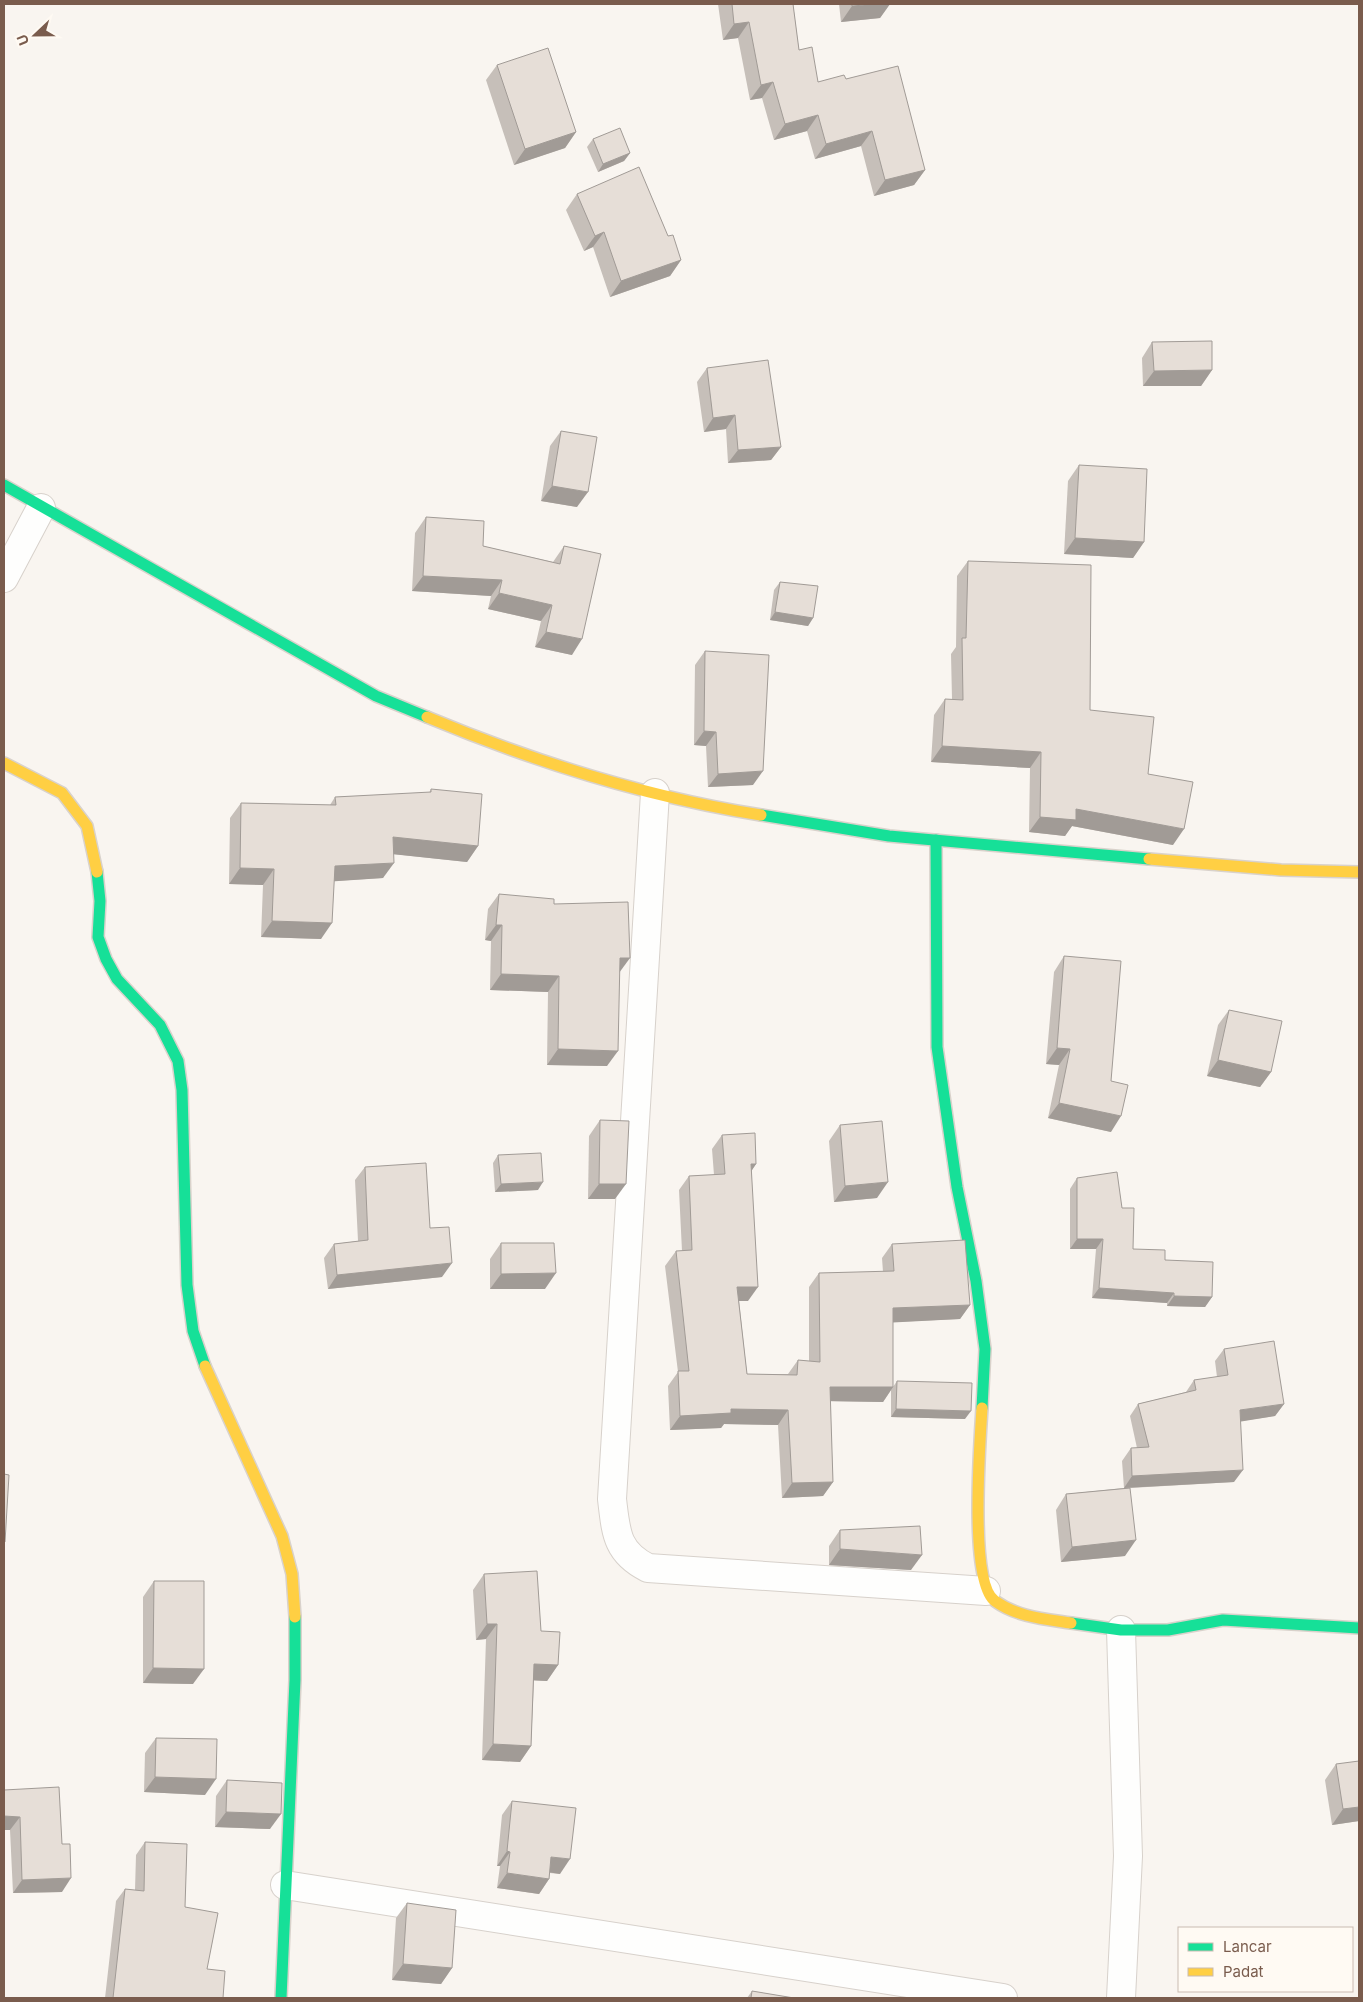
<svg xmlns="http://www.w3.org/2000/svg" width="1363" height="2002" viewBox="0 0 1363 2002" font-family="Inter,sans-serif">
  <rect width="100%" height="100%" fill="#f9f5f0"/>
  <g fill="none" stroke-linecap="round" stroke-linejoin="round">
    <g stroke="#d7d1cb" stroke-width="30">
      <g id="street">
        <path d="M4,578L41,508"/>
        <path d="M655,793L612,1499C616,1532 616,1552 648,1568L986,1591"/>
        <path d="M285,1885L1003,1998"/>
        <path d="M1121,1998L1128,1856L1121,1630"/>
      </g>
    </g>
    <g stroke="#d9d2cb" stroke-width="14">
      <g id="fast">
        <path d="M4,485L376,696L427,717"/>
        <path d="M761,815L889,836L1149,859"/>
        <path d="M936,840L937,1047L957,1187L976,1281L985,1349L982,1408"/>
        <path d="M97,872L100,901L98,937L106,959L117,979L160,1025L178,1061L182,1090L187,1285L193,1331L205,1366"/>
        <path d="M1071,1623L1121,1630H1168L1223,1620L1359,1628"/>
        <path d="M281,1998L295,1680V1617"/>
      </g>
    </g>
    <g stroke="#d9d2cb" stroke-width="14">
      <g id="slow">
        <path d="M427,717C535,762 646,797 761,815"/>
        <path d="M4,763L62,793L87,826L97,872"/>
        <path d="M1149,859L1281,870L1359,872"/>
        <path d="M205,1366L282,1536L292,1574L295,1617"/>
        <path d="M982,1408C980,1441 969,1583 995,1601C1017,1617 1045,1619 1071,1623"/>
      </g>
    </g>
    <use href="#street" stroke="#fefefd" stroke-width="28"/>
    <use href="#fast" stroke="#16e098" stroke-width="11"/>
    <use href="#slow" stroke="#ffcf43" stroke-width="11"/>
  </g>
  <g fill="#c6bfb9">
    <path d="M718,4H793L799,50L818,82L846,79L925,170L914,185L874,196L861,146L815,159L807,131L774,140L762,98L750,100L738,38L723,40Z"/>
    <path d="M839,4H890L880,18L841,22Z"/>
    <path d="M497,65L576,132L565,148L514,165L486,80Z"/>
    <path d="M593,139L630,153L624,161L598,172L587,147Z"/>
    <path d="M577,194L668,236L681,260L670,276L610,297L593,247L584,251L566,210Z"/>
    <path d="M1152,342L1212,370L1201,386H1143L1142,358Z"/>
    <path d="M707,368L781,447L771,460L728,463L726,429L704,432L697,382Z"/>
    <path d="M561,431L577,507L541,501L550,446Z"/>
    <path d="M1079,465L1144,542L1133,558L1064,554L1068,481Z"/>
    <path d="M426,517L483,546L553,562L564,546L572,655L535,647L541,621L488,609L491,596L412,591L415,533Z"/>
    <path d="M968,561L1090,710L1148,774L1173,845L1072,826L1065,836L1029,832L1030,768L931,762L934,715L945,699H952L951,654L956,647L957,576Z"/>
    <path d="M780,582L813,618L808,626L770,620L774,590Z"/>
    <path d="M705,651L753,785L708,787L706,746L694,745L695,665Z"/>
    <path d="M431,789L478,846L467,862L393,854L383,878L334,881L321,939L261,937L263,885L229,884L230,818L241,803L330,805L335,797L429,793Z"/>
    <path d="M499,894L554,904L619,973L607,1066L547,1065L548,992L490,990L491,941L485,940L488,909Z"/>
    <path d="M1064,956L1111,1081V1132L1048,1118L1059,1065L1046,1064L1054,972Z"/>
    <path d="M1229,1010L1271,1072L1260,1087L1207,1076L1218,1025Z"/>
    <path d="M600,1120L615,1199H588L589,1136Z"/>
    <path d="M840,1125L877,1198L834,1202L829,1141Z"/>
    <path d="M722,1135L756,1164L752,1170L748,1301H739L747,1374H788L798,1360L809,1361V1287L819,1273L883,1272L882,1258L892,1244L970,1305L960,1319L893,1322V1387L897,1381L965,1419L891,1417V1390L883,1402L830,1401L833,1482L823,1496L782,1498L778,1425L724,1424L721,1428L670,1430L668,1386L678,1372L665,1266L676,1251H682L679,1190L689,1176L714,1175L712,1149Z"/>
    <path d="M498,1155L538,1190L495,1192L493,1163Z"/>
    <path d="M365,1167L430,1228L442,1277L328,1289L324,1258L334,1244L358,1241L355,1180Z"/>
    <path d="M1077,1178L1122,1208L1133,1249L1165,1260L1212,1297L1205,1307L1167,1306V1303L1092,1298L1096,1249H1070V1189Z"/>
    <path d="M501,1243L545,1289H490V1259Z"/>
    <path d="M1224,1349L1284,1404L1275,1416L1241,1421L1234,1482L1130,1488L1125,1556L1061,1562L1056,1510L1066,1494L1124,1488L1122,1461L1131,1448H1137L1130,1416L1138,1404L1186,1392L1194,1380L1217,1377L1215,1361Z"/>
    <path d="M840,1530L911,1570L829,1565V1546Z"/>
    <path d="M484,1574L541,1631L558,1665L547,1681L534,1680L531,1746L520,1762L482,1760L486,1639L476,1640L473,1590Z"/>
    <path d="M154,1581L193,1684L143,1683V1597Z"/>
    <path d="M156,1738L205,1795L144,1792L145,1753Z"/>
    <path d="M1336,1764L1359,1821L1332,1825L1325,1780Z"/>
    <path d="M227,1780L270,1829L215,1827L216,1796Z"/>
    <path d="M4,1790L62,1892L13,1893L10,1830H4Z"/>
    <path d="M512,1801L560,1874L550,1873L549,1879L539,1894L497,1888L500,1866H497L502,1815Z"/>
    <path d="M145,1842L185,1907L207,1969L223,1998H105L116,1901L125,1889L135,1890L136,1855Z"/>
    <path d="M407,1903L452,1968L441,1984L392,1980L396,1918Z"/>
    <path d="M752,1991L794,1998H747Z"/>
  </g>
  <g fill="#a19b96">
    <path d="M877,4H890L880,18L841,22L852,6Z"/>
    <path d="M749,22L738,38L723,40L734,24Z"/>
    <path d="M773,82L762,98L750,100L761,85Z"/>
    <path d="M818,115L807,131L774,140L785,124Z"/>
    <path d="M872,131L861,146L815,159L826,144Z"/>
    <path d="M576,132L565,148L514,165L525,149Z"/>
    <path d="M630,153L624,161L598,172L603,164Z"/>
    <path d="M925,170L914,185L874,196L885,180Z"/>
    <path d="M604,232L593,247L584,251L595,236Z"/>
    <path d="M681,260L670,276L610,297L621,281Z"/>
    <path d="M1212,370L1201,386H1143L1154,371Z"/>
    <path d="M735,415L726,429L704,432L713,418Z"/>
    <path d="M781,447L771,460L728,463L738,450Z"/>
    <path d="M552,486L588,492L577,507L541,501Z"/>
    <path d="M1075,538L1144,542L1133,558L1064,554Z"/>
    <path d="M423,576L502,580L491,596L412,591Z"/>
    <path d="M499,593L552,605L541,621L488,609Z"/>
    <path d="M775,612L813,618L808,626L770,620Z"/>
    <path d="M546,632L582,639L572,655L535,647Z"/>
    <path d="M704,731L716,732L706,746L694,745Z"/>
    <path d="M942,746L1041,752L1030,768L931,762Z"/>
    <path d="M763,771L753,785L708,787L718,774Z"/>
    <path d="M1076,809L1184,829L1173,845L1072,826L1065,836L1029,832L1040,817Z"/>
    <path d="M393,837L478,846L467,862L382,853Z"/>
    <path d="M394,863L383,878L324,882L335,866Z"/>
    <path d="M240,868L274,869L263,885L229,884Z"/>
    <path d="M272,921L332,923L321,939L261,937Z"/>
    <path d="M496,925H502L491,941L485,940Z"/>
    <path d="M620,958H630L619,973Z"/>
    <path d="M501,974L559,976L548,992L490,990Z"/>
    <path d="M1057,1048L1070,1049L1059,1065L1046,1064Z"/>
    <path d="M558,1049L618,1051L607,1066L547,1065Z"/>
    <path d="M1218,1060L1271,1072L1260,1087L1207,1076Z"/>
    <path d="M1059,1103L1121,1116L1111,1132L1048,1118Z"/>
    <path d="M751,1164H756L746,1179Z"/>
    <path d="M543,1182L538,1190L495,1192L501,1184Z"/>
    <path d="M888,1182L877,1198L834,1202L845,1186Z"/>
    <path d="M599,1184H626L615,1199H588Z"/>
    <path d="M1077,1239H1103L1096,1249H1070Z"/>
    <path d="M452,1263L442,1277L328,1289L337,1275Z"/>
    <path d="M556,1273L545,1289H490L501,1274Z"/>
    <path d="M737,1287H758L748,1301H727Z"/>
    <path d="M1099,1288L1174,1293L1167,1303L1092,1298Z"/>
    <path d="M1174,1296L1212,1297L1205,1307L1167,1306Z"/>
    <path d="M970,1305L960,1319L883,1323L893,1308Z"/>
    <path d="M830,1387H893L883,1402L820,1401Z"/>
    <path d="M1284,1404L1275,1416L1232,1423L1240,1410Z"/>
    <path d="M731,1409L788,1410L778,1425L724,1424L721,1428L670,1430L680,1416Z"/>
    <path d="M896,1409L971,1411L965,1419L891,1417Z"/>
    <path d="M1243,1470L1234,1482L1124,1488L1132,1476Z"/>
    <path d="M833,1482L823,1496L782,1498L792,1483Z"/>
    <path d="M1136,1540L1125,1556L1061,1562L1072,1547Z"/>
    <path d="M840,1549L922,1555L911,1570L829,1565Z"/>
    <path d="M487,1624H497L486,1639L476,1640Z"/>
    <path d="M534,1664L558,1665L547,1681L523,1680Z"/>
    <path d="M153,1668L204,1669L193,1684L143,1683Z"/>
    <path d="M493,1744L531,1746L520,1762L482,1760Z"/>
    <path d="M155,1777L216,1779L205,1795L144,1792Z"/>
    <path d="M1359,1807V1821L1332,1825L1343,1809Z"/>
    <path d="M226,1812L281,1814L270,1829L215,1827Z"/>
    <path d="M4,1816L20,1817L10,1830H4Z"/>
    <path d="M507,1851L510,1852L500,1866H497Z"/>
    <path d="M551,1857L570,1859L560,1874L541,1871Z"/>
    <path d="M507,1873L549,1879L539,1894L497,1888Z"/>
    <path d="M71,1878L62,1892L13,1893L22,1880Z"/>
    <path d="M403,1964L452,1968L441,1984L392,1980Z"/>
  </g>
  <g fill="#e6ded7" stroke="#a19b96">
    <path d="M732,4H793L799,50L812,47L818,82L844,75L846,79L898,66L925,170L885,180L872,131L826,144L818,115L785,124L773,82L761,85L749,22L734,24Z"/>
    <path d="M852,4H877L852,6Z"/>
    <path d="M548,48L576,132L525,149L497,65Z"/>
    <path d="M620,128L630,153L603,164L593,139Z"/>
    <path d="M639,167L668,236L673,235L681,260L621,281L604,232L595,236L577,194Z"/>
    <path d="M1212,341V370L1154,371L1152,342Z"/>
    <path d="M768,360L781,447L738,450L735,415L713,418L707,368Z"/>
    <path d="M561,431L597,437L588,492L552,486Z"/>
    <path d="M1079,465L1147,469L1144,542L1075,538Z"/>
    <path d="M426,517L484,521L483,546L560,564L564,546L601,554L582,639L546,632L552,605L499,593L502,580L423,576Z"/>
    <path d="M968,561L1091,565L1090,710L1154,717L1148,774L1193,782L1184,829L1076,809V820L1040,817L1041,752L942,746L945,699L963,700L962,638H966Z"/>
    <path d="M780,582L818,586L813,618L775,612Z"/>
    <path d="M705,651L769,655L763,771L718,774L716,732L704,731Z"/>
    <path d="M431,789L482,794L478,846L393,837L394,863L335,866L332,923L272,921L274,869L240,868L241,803L336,805L335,797L431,792Z"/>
    <path d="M499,894L554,899V904L628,902L630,958H620L618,1051L558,1049L559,976L501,974L502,925H496Z"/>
    <path d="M1064,956L1121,961L1111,1081L1128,1085L1121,1116L1059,1103L1070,1049L1057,1048Z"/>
    <path d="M1229,1010L1282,1021L1271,1072L1218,1060Z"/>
    <path d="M600,1120L629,1121L626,1184H599Z"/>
    <path d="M882,1121L888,1182L845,1186L840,1125Z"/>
    <path d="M755,1133L756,1164H751L758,1287H737L747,1374L797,1375L798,1360L820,1362L819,1273L894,1271L892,1244L965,1240L970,1305L893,1308V1387H830L833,1482L792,1483L788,1410L731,1409V1413L680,1416L678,1371H689L676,1251L692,1250L689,1176L725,1174L722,1135Z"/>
    <path d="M541,1153L543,1182L501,1184L498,1155Z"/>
    <path d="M426,1163L430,1228L449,1227L452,1263L337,1275L334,1244L368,1240L365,1167Z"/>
    <path d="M1117,1172L1122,1208H1134L1133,1249L1165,1250V1260L1213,1262L1212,1297L1174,1296V1293L1099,1288L1103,1239H1077V1178Z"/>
    <path d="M501,1243H554L556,1273L501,1274Z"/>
    <path d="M1274,1341L1284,1404L1240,1410L1243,1470L1132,1476L1131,1448L1149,1447L1138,1404L1196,1390L1194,1380L1228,1375L1224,1349Z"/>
    <path d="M897,1381L972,1383L971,1411L896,1409Z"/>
    <path d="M4,1474L9,1475L5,1542H4Z"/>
    <path d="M1130,1488L1136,1540L1072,1547L1066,1494Z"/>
    <path d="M920,1526L922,1555L840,1549V1530Z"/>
    <path d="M537,1571L541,1631L560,1632L558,1665L534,1664L531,1746L493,1744L497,1624H487L484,1574Z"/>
    <path d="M154,1581H204V1669L153,1668Z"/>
    <path d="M156,1738L217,1739L216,1779L155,1777Z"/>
    <path d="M1359,1761V1807L1343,1809L1336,1764Z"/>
    <path d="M227,1780L282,1783L281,1814L226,1812Z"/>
    <path d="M59,1787L62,1844H70L71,1878L22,1880L20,1817L4,1816V1790Z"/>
    <path d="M512,1801L576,1808L570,1859L551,1857L549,1879L507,1873L510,1852L507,1851Z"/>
    <path d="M145,1842L187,1844L185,1907L218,1913L207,1969L225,1971L223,1998H113L125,1889L144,1891Z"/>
    <path d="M407,1903L456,1910L452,1968L403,1964Z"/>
    <path d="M752,1991L794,1998H751Z"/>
  </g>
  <rect width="1363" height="2002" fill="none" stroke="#7a5c4d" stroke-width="10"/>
  <rect x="1178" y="1927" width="175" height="65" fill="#fffaf3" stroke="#cabbb1"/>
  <rect x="1188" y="1943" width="25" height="8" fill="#16e098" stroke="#cabbb1"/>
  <text x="1223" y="1952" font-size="15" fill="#7a5c4d">Lancar</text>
  <rect x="1188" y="1968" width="25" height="8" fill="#ffcf43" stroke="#cabbb1"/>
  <text x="1223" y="1977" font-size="15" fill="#7a5c4d">Padat</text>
  <g transform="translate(35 35) rotate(248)" stroke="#fffaf3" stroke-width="4" paint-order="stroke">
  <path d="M0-4L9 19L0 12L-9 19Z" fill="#7a5c4d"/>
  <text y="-8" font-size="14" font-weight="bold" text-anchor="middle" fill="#7a5c4d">U</text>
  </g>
</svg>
